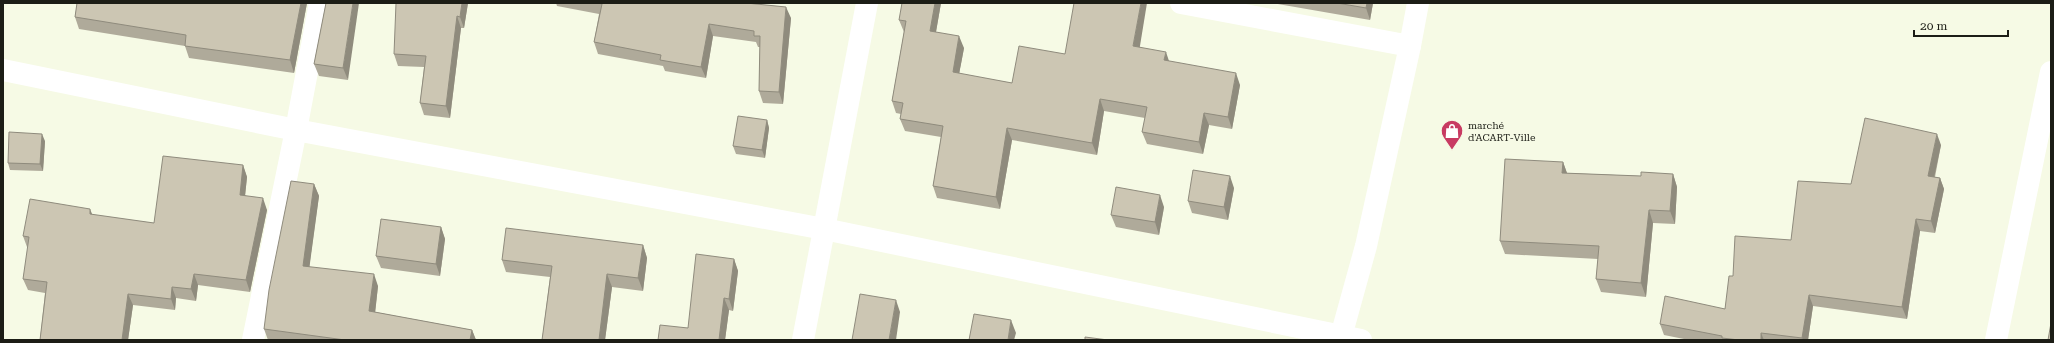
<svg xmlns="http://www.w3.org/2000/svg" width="2054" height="343" viewBox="0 0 2054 343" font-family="'Roboto Serif',serif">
  <rect width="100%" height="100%" fill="#f6fae5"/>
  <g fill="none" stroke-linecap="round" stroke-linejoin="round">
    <g stroke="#fff" stroke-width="22">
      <path d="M1181,3L1410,46"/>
      <path d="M3,70L296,130L824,229L1361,340"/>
      <path d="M253,340L296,130L320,3"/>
      <path d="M803,340L867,3"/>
      <path d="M1340,340L1366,246L1410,46L1418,3"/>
      <path d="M1996,340L2051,72"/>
    </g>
  </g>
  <g fill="#afaa9a">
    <path d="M77,3H307L294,73L189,58L185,46L79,29L75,17Z"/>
    <path d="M326,3L348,80L319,76L314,64Z"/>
    <path d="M468,3L464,28H461L450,118L424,115L420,103L424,67L398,66L394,54Z"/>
    <path d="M556,3H751L791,18L783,104L763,103L759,91L760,47H758L756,42L713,36L706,78L665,71L663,66L598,54L594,42L599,14L557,6Z"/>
    <path d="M941,3L936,32L964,48L959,74L1012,83L1065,54L1140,47L1169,61L1240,85L1232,129L1209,125L1203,154L1147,144L1142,132L1145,118L1104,111L1097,155L1012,140L1000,209L937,198L933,186L941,137L905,131L900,119L901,114L896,113L892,101L904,32L899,20Z"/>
    <path d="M1272,3H1373L1370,20Z"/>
    <path d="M767,120L769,128L765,158L736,154L733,146Z"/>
    <path d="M45,141L43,171L10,170L8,163Z"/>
    <path d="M1941,145L1935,177L1940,178L1944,189L1935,233L1920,231L1907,319L1813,306L1808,340H1689L1664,335L1660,324L1725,309L1733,276L1791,240L1851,184Z"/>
    <path d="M1563,162L1567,173L1641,176L1673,174L1677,187L1675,224L1653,223L1646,297L1601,292L1596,279L1598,259L1505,254L1500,241Z"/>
    <path d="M243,165L247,177L245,195L267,210L250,292L198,285L196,301L176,298L175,310L133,305L128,340H40L45,293L28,290L23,279L28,248L27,247L23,236L92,215L154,223Z"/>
    <path d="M314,184L319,196L309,267L378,286L375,312L472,330L476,340H268L264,329Z"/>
    <path d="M1234,188L1228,220L1192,213L1188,201Z"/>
    <path d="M1164,207L1159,235L1116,227L1111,215Z"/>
    <path d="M441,227L445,239L440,276L381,268L376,256Z"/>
    <path d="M643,245L647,258L643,291L612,287L605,340H542L550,277L506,272L502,260Z"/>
    <path d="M734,259L738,271L733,311L729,310L725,340L688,328Z"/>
  </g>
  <g fill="#8f8b7d">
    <path d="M301,3H307L294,73L290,60Z"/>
    <path d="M353,3H359L348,80L343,68Z"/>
    <path d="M462,3H468L464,28L460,17Z"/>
    <path d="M935,3H941L934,43L930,31Z"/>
    <path d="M1141,3H1147L1138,58L1133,46Z"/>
    <path d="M1367,3H1373L1370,20L1366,8Z"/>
    <path d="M786,7L791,18L783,104L779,92Z"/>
    <path d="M457,16L461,28L450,118L446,106Z"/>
    <path d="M709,24L713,36L706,78L701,67Z"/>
    <path d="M959,36L964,48L957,85L953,72Z"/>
    <path d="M1166,52L1170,64L1164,60Z"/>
    <path d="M1236,73L1240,85L1232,129L1228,117Z"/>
    <path d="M1100,99L1104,111L1097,155L1092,143Z"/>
    <path d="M1204,113L1209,125L1203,154L1199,142Z"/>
    <path d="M767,120L769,128L765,158L762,150Z"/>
    <path d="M1007,128L1012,140L1000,209L996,197Z"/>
    <path d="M42,134L45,141L43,171L40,164Z"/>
    <path d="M1937,134L1941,145L1932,187L1928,176Z"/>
    <path d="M1563,162L1568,176L1562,173Z"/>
    <path d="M243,165L247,177L244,206L240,195Z"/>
    <path d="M1673,174L1677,187L1675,224L1670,211Z"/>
    <path d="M1230,176L1234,188L1228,220L1224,207Z"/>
    <path d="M1940,178L1944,189L1935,233L1931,221Z"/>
    <path d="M314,184L319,196L308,278L303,266Z"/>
    <path d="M1160,195L1164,207L1159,235L1155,222Z"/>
    <path d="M263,198L267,210L250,292L246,280Z"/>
    <path d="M90,209L95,221L90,214Z"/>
    <path d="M1649,210L1653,223L1646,297L1641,283Z"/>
    <path d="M1916,219L1920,231L1907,319L1902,307Z"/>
    <path d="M441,227L445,239L440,276L436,264Z"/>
    <path d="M643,245L647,258L643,291L638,278Z"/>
    <path d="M734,259L738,271L733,311L729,299Z"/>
    <path d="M194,274L198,285L196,301L191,289Z"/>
    <path d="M374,274L378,286L374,323L369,311Z"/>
    <path d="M607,274L612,287L605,340H599Z"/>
    <path d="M172,287L176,298L175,310L171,299Z"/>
    <path d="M128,294L133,305L128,340H122Z"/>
    <path d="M1809,295L1813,306L1808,340H1803L1802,338Z"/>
    <path d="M724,298L729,310L725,340H719Z"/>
    <path d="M896,300L900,312L896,340H889Z"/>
    <path d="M1011,320L1016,333L1014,340H1008Z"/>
    <path d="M472,330L476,340H470Z"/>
    <path d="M1761,333L1764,340H1761Z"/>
  </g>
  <g fill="#ccc6b3" stroke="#8f8b7d">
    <path d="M77,3H301L290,60L185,46L186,35L75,17Z"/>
    <path d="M326,3H353L343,68L314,64Z"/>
    <path d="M396,3H462L460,17L457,16L446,106L420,103L426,56L394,54Z"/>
    <path d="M598,3H746L786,7L779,92L759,91L760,36H754V31L709,24L701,67L660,60L661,55L594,42L602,4Z"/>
    <path d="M902,3H935L930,31L959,36L953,72L1012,83L1019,46L1065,54L1074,3H1141L1133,46L1166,52L1164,60L1236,73L1228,117L1204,113L1199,142L1142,132L1147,107L1100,99L1092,143L1007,128L996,197L933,186L943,126L900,119L903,103L892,101L906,21L899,20Z"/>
    <path d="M1337,3H1367L1366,8Z"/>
    <path d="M738,116L767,120L762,150L733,146Z"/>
    <path d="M1865,118L1937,134L1928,176L1940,178L1931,221L1916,219L1902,307L1809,295L1802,338L1761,333V340H1739L1722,338V336L1660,324L1665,296L1725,309L1729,276H1733L1735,236L1791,240L1798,181L1851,184Z"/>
    <path d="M9,132L42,134L40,164L8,163Z"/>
    <path d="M163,156L243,165L240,195L263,198L246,280L194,274L191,289L172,287L171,299L128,294L122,340H40L47,282L23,279L29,237L23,236L30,199L90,209V214L154,223Z"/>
    <path d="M1505,159L1563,162L1562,173L1641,176V172L1673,174L1670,211L1649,210L1641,283L1596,279L1599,246L1500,241Z"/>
    <path d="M1193,170L1230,176L1224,207L1188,201Z"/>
    <path d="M291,181L314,184L303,266L374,274L369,311L472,330L470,340H345L264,329L269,290Z"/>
    <path d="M1116,187L1160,195L1155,222L1111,215Z"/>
    <path d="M381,219L441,227L436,264L376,256Z"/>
    <path d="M506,228L643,245L638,278L607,274L599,340H542L552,266L502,260Z"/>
    <path d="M696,254L734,259L729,299L724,298L719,340H658L660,325L688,328Z"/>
    <path d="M860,294L896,300L889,340H852Z"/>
    <path d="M974,314L1011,320L1008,340H969Z"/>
    <path d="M2051,323V340H2048Z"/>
    <path d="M1085,337L1108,340H1085Z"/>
  </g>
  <defs>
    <g id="shop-pin" transform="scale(1.15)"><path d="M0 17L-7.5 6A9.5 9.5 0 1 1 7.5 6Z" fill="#c83a62" stroke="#f6fae5"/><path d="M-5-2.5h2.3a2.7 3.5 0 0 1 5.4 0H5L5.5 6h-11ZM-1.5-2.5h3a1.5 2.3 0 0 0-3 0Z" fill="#fff"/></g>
  </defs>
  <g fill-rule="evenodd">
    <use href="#shop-pin" x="1452" y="131"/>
  </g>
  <g text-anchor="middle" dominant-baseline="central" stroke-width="3.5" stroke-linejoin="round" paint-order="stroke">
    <g font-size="10" fill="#1c1d16" stroke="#f6fae5" text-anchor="start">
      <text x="1468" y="125">marché<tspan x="1468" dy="12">d'ACART-Ville</tspan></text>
    </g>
  </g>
  <rect width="2054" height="343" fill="none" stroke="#1c1d16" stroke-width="8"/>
  <path d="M1914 30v6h94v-6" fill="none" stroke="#1c1d16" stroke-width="2"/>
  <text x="1920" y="30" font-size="12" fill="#1c1d16" stroke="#f6fae5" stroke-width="3" paint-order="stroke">20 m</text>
</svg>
